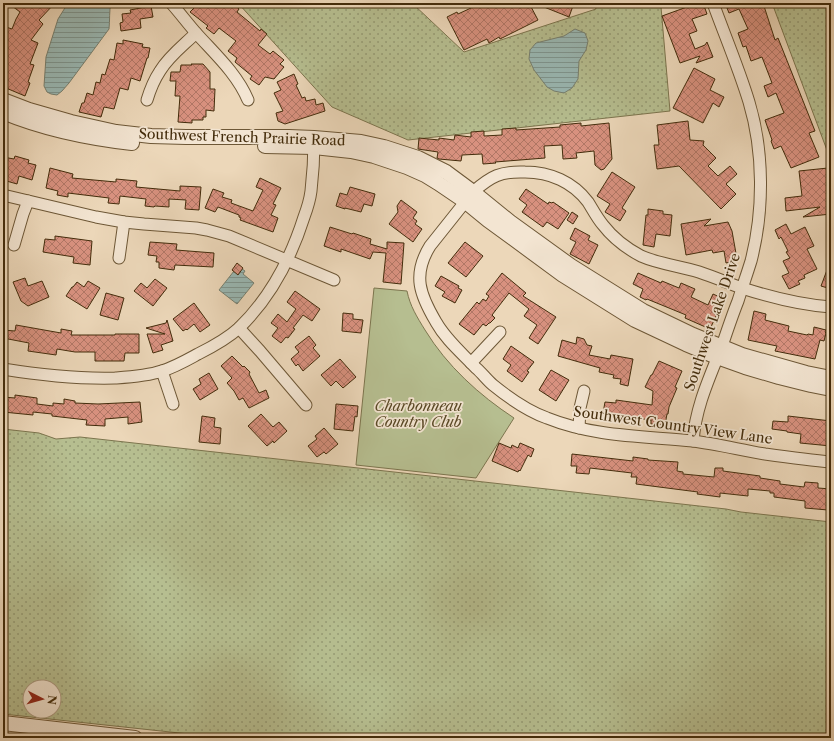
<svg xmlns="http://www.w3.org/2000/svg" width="834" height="741" viewBox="0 0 834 741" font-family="'Libre Caslon Text',serif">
  <defs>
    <pattern id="grass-dots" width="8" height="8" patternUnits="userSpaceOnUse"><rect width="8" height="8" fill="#b6be90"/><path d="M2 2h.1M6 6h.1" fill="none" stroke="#969b74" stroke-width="1.8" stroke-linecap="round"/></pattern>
    <pattern id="water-rules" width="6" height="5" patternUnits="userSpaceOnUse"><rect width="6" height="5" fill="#99b8b4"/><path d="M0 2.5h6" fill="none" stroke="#7e9691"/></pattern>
    <pattern id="building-cross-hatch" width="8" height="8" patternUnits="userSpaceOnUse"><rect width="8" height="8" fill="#d8917f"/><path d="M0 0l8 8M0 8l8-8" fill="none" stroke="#b17766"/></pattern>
  </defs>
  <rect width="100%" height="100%" fill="#ecd7b9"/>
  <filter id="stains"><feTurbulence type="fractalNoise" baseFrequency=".005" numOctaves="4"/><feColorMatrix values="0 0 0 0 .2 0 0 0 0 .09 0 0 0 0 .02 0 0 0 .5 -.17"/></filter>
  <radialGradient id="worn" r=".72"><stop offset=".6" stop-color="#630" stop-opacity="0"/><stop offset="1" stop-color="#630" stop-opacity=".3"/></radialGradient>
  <g fill="url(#grass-dots)" stroke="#7c754e" fill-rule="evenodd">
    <path d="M238,3H412L464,52L596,9L594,3H645L661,7L670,111L408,140L332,107Z"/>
    <path d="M772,3H831V161Z"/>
    <path d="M3,429L39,433L56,439L80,437L726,509L741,512L831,522V738H226L3,714ZM30,687H54V711H30Z"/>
  </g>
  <path fill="#b6be90" stroke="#7c754e" d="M374,288L407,291C410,306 417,317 425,330C447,366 479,395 514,418L476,478L356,465Z"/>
  <g fill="url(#water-rules)" stroke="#778070">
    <path d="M68,3H111C109,11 110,20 109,29L69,83L62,91L57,95L51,94L47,92L44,86L46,57L58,19Z"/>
    <path d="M575,29L585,33L588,41L586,50L579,61L578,79L572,88L564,93L554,91L547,87L534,70L529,59L530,50L536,43L564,36Z"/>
    <path d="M238,266L245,271L243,274L254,283L237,304L219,290Z"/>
  </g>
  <g fill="url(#building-cross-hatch)" stroke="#432c0b">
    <path d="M8,3H55L39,20L43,24L31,40L38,43L30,64L34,65L28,82L30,83L25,96L6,88L7,87L4,86L6,79L3,77V26L12,29L16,19L20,12Z"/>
    <path d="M188,3H232L239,9L237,12L260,31L261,29L267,34L258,45L270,54L273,51L284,60L280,64L284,67L274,79L265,77L259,85L250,79L252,76L235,62L237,58L228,51L236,41L219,28L214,34L206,28L208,26L190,12L194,8Z"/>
    <path d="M469,3H529L538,20L500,39L499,37L489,43L487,39L464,50L447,17L457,12L458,14L471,8Z"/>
    <path d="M534,3H574L569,17Z"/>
    <path d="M698,3H703L707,14L692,19L697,31L689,34L695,49L705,45L707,42L713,57L696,63L700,56L680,63L662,16Z"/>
    <path d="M725,3H763L775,40L778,38L815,131L809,133L819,157L791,168L781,146L774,149L771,141L772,140L765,120L784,113L776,93L768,97L764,86L772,83L762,57L751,61L746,46L743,47L738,33L748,29L739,9L729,13Z"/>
    <path d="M151,6L153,17L140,19L141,28L121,31L120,23L123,22L122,14L131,13L130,10Z"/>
    <path d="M123,40L143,44L142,47L150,48L148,58H147L140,81L131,78L128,90L120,88L114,109L104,107L101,117L79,112L82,103H84L87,93L93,95L96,82L100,83L102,74L105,75L110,59L114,60L117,43L123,44Z"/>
    <path d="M191,64H203L210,72V89H215L214,111L206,110V117H203V120H192V123L178,122L180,96H175L176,81H170L171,72H180L181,65H192Z"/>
    <path d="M694,68L715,79L710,90L724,97L719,107L713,103L703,123L673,108Z"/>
    <path d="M294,74L298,84L296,85L302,98L305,97L306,101L315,99L316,105L323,103L325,111L285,124L278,121L276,113L283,111L274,93L281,90L277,82Z"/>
    <path d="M688,121L690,140L704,141L703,145L716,158L708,166L718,176L730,166L737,174L726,184L736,194L721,209L679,166L657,169L654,145H659L657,125Z"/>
    <path d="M581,123V126L609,123L612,159L604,169L601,170L595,165L594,151L576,153L577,158L563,159L562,145L544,146L545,158L495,162L496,163L483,164L482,154L462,155L461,161L439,159L437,158L438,152L418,149L419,138L439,140V138L454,140L455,135L471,137V132L484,131V136L502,135V129L516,128V130L560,127V125Z"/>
    <path d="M15,156L29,160L28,163L36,165L32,180L19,176L17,184L3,180V157L14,159Z"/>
    <path d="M50,168L73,174L72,178L116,182V179L137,181L136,187L180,191V186L201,187L199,210L185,209L186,200L169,199V207L155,206L154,207L145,206L146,199L120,196L119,204L108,203L109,198L68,193V197L57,195L58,191L46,188Z"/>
    <path d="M828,168L831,199V214L803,217L820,207L786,211L785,198L802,196L799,171Z"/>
    <path d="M612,172L635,187L622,208L626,211L620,221L605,212L610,204L597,196Z"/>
    <path d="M260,178L281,188L273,204L276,205L271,215L278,218L273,232L240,220L241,218L239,217V215L218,207L215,212L205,208L213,189L224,193L222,197L232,200L231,203L253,211L263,190L256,187Z"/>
    <path d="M350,187L375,194L372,206L364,204L361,212L345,208V209L336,206L340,193L347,195Z"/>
    <path d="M526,189L548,204L549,202L552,203L553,202L569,213L558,229L547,222L543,227L522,212L527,205L519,199Z"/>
    <path d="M401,200L417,212L413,218L417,221L415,224L422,229L413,242L389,224L398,212L397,206Z"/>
    <path d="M648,209L663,211V214L672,215L670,236L656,234L654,247L643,245L646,215H648Z"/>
    <path d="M572,212L578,216L573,224L567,220Z"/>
    <path d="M711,219L704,226L728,222L732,231L737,259L734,260L735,261L726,263L724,251L713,253L712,250L686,255L681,224Z"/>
    <path d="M786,224L791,234L805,227L814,246L807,249L817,269L804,275L805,278L798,281L800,284L789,289L782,276L789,273L783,261L790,258L786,252L788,251L781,237L779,239L775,230Z"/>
    <path d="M330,227L352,234L353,233L371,239L370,244L387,249V242L404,243L401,284L383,282L386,253L373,252L370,259L341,249V252L324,246Z"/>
    <path d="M575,228L590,236L588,240L598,245L589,264L570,254L576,242L570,239Z"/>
    <path d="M55,236L92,241L90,265L73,263L74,257L43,252L45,239L55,240Z"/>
    <path d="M150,242L177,244L176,250L214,253L213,267L175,265L174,270L159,268V262H156L157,256L148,255Z"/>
    <path d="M465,242L483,256L466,277L448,263Z"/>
    <path d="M830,262H831V289L821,286Z"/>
    <path d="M237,263L243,268L238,275L232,270Z"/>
    <path d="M502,273L526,293L523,296L556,317L538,344L529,338L537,325L524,316L529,309L509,293L492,315L495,318L490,323H489L486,326L483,324L474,335L459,324L477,302L479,304L483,299L486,301L489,296L486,294Z"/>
    <path d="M638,273L661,283L662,281L679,288L681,283L695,289L691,297L708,305L713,294L724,299L710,329L685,318L686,315L647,299L646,300L640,297L643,289L633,284Z"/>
    <path d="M441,276L459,286L458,288L462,290L455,303L442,296L445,292L435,286Z"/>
    <path d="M25,278L28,286L42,281L49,297L28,306L21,301L13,282Z"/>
    <path d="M155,279L167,288L153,306L134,291L141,283L147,288Z"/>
    <path d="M88,281L100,288L87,309L66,296L72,287H73L77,282L84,287Z"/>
    <path d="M295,291L320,309L312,321L303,315L293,328L295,329L288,338L286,337L281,343L272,336L278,328L271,323L278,314L287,322L296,309L287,302Z"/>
    <path d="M106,293L124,298L118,320L100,315Z"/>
    <path d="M194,303L210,325L200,332L194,324L187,330L186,329L183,331L173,319Z"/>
    <path d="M754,311L766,314L765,320L789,326L788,331L807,335L808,334L813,335L814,327L826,330L825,332L826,333L824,341L820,340L815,359L775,351L777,346L748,340Z"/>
    <path d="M343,313L353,314V319L363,320L361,333L342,331Z"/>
    <path d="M167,320L173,341L161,345L163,350L153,353L147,334H165L146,328L166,323Z"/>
    <path d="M16,325L61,333V329L72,331L71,335H115V334H139V353H125L124,361H95V352H75L57,349L56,355L28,351L29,343L3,338V330L15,331Z"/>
    <path d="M309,336L316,345L313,348L320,356L303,371L298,364L296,366L291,359L299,352L295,347Z"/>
    <path d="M577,337L584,339L587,345L592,346L589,355L610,359L611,355L633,359L628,386L620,384L621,379L613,378L614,375L599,372L600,368L558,356L562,340L576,344Z"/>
    <path d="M511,346L534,362L527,371L529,372L522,382L507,371L511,365L503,359Z"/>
    <path d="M232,356L243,367L244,366L250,372L249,374L259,393L266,390L269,398L249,408L243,398L239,400L234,391L227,383L232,378L221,366Z"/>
    <path d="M340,359L356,377L343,388L336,381L331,386L321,375Z"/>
    <path d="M659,361L682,371L675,387L677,388L669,407L668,414H667L665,425L651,424V420L611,415V414L603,413L605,402L616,403V400L652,405L653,391L645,387L651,375H652Z"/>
    <path d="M551,370L569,380L556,401L539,390Z"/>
    <path d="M209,373L218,389L200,400L193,389L201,384L199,379Z"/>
    <path d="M15,395L37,398V404L53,406V403L64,404V399L75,401V403L98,404L140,402L142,422L128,424V417L105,419V426L86,425L87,420L52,416V414L33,412V415L3,412V397L15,398Z"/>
    <path d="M336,404L358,406L357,417L355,416L353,431L334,429Z"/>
    <path d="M261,414L273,427L279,422L287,431L274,443L273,441L267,446L248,426Z"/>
    <path d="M202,416L215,418L214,427L221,428L220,444L199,442Z"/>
    <path d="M788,416L831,421V446L800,443L801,434L787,432V431L772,429L773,421L788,422Z"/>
    <path d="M324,428L338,444L326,454L324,452L317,457L308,446L317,439L315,436Z"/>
    <path d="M499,443L511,448L512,445L518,448L520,443L534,449L531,457L528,455L520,471L519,470L518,472L492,461Z"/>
    <path d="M572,454L633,461V457L648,459V460L678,462L677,471L683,472V474L714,477L715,468H723V471L760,476V478L780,481V484L804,487L805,482L818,483V488L831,489L828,510L805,508V501L774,497V493H770V491L748,489V496L720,493V497L697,494L698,492L636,484L637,477H631L632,473L590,468L589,474L576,473L577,466H571Z"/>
  </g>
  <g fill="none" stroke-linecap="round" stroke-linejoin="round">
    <g stroke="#6d5736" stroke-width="13">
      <g id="minor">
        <path d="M171,3C180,13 188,24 197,34C216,55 237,74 248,100"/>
        <path d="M147,100C150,90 154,80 160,71C169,56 184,45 196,33"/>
        <path d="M3,195L96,217L124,222L144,224L196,228L207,230L229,236L334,280"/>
        <path d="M14,245L23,214L28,201"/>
        <path d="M119,258L124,222"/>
        <path d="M831,307C801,305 770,297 742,288C728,283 714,277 699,272C680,266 659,264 641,256C626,248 613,238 603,225C597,218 593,210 588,202C573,182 550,172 525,172C501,171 491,176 473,192L430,246C412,275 420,295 436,322C446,340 462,353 476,368C482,373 487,380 493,385C509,398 528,411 547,418C594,437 644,436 693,441C717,444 741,450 765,454C787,457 809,460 831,462"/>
        <path d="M239,328L260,351L306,405"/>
        <path d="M471,363L500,332"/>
        <path d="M3,369C40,375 77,379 115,378C130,377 147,376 162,371C175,367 187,360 198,354C212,347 227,339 239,328C270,298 291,258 304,217C307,209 310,199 311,191C313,174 314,156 314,139"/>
        <path d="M162,371L173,404"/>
        <path d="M579,428L580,408L584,391"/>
        <path d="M693,441C696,406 709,379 722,346C727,331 732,316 738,301C742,288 747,274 751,261C764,211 764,152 749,102C739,69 725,36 713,3"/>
      </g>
    </g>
    <g stroke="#6d5736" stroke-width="16">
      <g id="tertiary">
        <path d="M3,100L29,110L71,122L116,132L151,136L186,137H289L314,138L361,142L384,147L418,158L446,172L473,192L510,222L571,266L643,311L693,335L742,355L806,373L831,378"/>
        <path d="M3,112C44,129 88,138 132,143"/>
        <path d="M265,146L314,147L351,151L374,156L407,167L425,175L438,183L466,202L488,220L563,275L635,320L686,344L717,357L745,367L779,377L811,385L831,389"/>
        <path d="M3,723L135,738"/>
      </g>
    </g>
    <use href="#minor" stroke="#f3e5d2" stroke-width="11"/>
    <use href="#tertiary" stroke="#f3e5d2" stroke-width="14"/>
  </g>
  <g text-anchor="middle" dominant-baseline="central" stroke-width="3.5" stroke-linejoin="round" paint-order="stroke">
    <g font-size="14" fill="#432c0b" stroke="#f3e5d2">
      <text transform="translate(242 137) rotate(2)">Southwest French Prairie Road</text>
      <text transform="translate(712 322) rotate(-71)">Southwest Lake Drive</text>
      <text transform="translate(673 425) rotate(8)">Southwest Country View Lane</text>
    </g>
    <g font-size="14" font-style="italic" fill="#5a4926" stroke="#f3e5d2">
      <text x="418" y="406">Charbonneau<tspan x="418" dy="16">Country Club</tspan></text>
    </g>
  </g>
  <rect width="834" height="741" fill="none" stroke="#ecd7b9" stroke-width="16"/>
  <rect x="4" y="4" width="826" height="733" fill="none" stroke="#432c0b" stroke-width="2"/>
  <rect x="8" y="8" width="818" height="725" fill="none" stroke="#432c0b"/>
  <g transform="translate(42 699) rotate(96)"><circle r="19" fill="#f3e5d2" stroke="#ad9b82"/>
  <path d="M0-3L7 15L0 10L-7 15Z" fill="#8f2418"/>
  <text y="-6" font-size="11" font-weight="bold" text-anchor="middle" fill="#432c0b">N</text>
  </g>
  <rect width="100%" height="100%" filter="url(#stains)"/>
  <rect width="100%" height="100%" fill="url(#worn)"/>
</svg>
